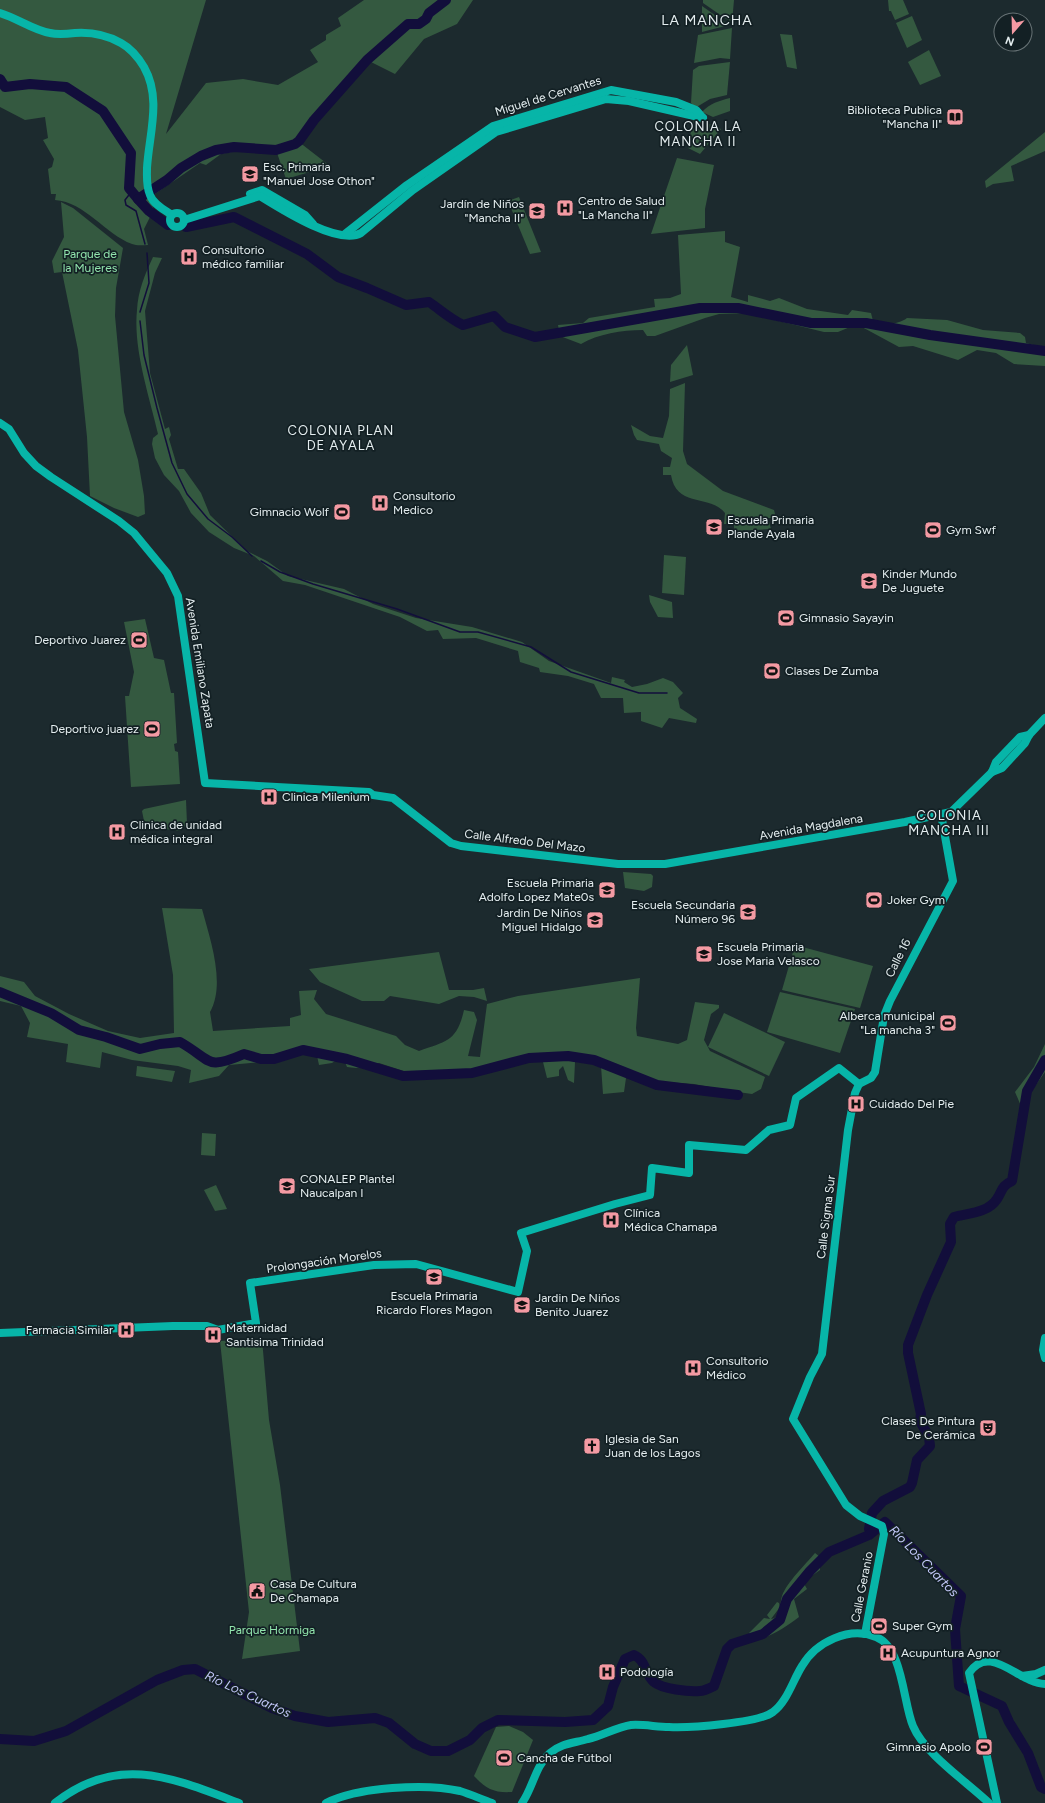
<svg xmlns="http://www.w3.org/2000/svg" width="1045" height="1803" viewBox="0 0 1045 1803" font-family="Figtree,sans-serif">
  <rect width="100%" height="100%" fill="#1c2a2e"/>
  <g fill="#345940">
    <path d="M0,0H206L166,134L206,83L243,79L278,85L318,62L310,50L326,40V35L341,26L338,18L364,0H473L457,24L424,39L395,74L367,60L315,118L299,142L330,166L286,179L276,150H244L221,154L206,165L200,163L155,194L152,190L145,194L154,209L144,229L148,245C143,245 137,246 132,244C105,234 85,202 55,200L56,194H51L48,169L52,167L54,159L43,140L48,138L45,117L25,120L0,107Z"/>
    <path d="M703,0H734L732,23L703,3Z"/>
    <path d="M888,0H903L909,14L895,20L891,11H889Z"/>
    <path d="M702,6L729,25L702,32Z"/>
    <path d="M912,16L922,40L907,48L896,23Z"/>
    <path d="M732,28L730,59L720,58L694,63L698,35Z"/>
    <path d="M780,34L792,35L797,69L787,67Z"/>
    <path d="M929,50L941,76L920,85L908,62Z"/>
    <path d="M730,62L727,95L710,99L695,108L691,103L693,70L699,66Z"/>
    <path d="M730,98V111L713,117L702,112C710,103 719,101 730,98Z"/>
    <path d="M694,120H700L721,129L700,154L688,148L689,139Z"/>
    <path d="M1045,132V151L1011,166L1014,181L993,184L986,188L985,181Z"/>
    <path d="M677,158L714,165L705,209V228L651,234Z"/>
    <path d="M519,197L541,252L530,254L508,201Z"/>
    <path d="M61,202L73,208L123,248L116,288L115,316L124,412L138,460L144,496L145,514L138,517L114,508L90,496L87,437L78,350L62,272L54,273L52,261L64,237Z"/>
    <path d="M725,231V242L740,247L731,297L748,302V295L770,301L779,298L807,309L848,315L852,310L871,313L873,321C884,325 898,325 907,318L947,320L983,330L1020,333L1025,337L1026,343L1045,348V366L1014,364L996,353L977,350L958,360L913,346L899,347L862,327H850L838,332H824L746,313L719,314L705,318L655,336H647L643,330C622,330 598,334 581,344L560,336L558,325L583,323L589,318L655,307L654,299L670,298L681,294L678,235Z"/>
    <path d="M153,257L162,258L155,273L145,311L150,373L165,429L169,427L171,435L169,439L178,469H184L201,493L210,515L247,551L267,561L288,576L344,589L373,604L416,618L472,627L522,642L549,661L611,683L612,677L625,680L624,682L632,687L647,684L663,678L673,682L683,693L678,698L680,708L697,719L696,723L669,718L662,728L641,721V712L624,713L623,698H601L594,684L568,676L540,672L539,668L520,662L518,651L476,638L443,639L438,630L427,631L400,617L305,585L283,581L254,556L234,548L209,532L191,513L179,491L164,475L155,458L152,444L153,438L158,434C149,395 133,349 137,310C138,291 145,274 153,257Z"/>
    <path d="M687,345L693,375L670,382L671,365Z"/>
    <path d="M685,383L683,451L687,464L723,491L774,510L776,518H768L771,529L734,531V524H724L725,513C710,494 676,508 671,475H663V467H670L672,458L661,451L659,444L637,440L634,435L631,425L650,436L663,438L669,416L670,389Z"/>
    <path d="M664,555L686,557L684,595L662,593Z"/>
    <path d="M649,595L672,602L673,618L658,617L650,602Z"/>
    <path d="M145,619L154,658L164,660L171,693H174L177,743L174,744L175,751L178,752L180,784L131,787L125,696H129L134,672L124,622Z"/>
    <path d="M186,800L187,824L180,831L145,826L142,811L144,809Z"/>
    <path d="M623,872L651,874L653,876L652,887L644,891L625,888Z"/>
    <path d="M162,908L202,909C210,939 226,984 210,1012L213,1031L290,1026V1018L301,1015L299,991L317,990L314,999L326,1014L396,1036L405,1045L419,1051C447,1041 457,1041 464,1010L474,1012L477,1020L468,1056L480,1057L487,1004L518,996L640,978L636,1028L637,1036L678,1044L687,1040L695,1002L719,1005V1008L711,1014L704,1040L710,1051L765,1077L761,1089L752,1094L731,1091L694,1084L651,1081L627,1071L624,1092L603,1094L601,1066L594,1063L575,1062L574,1083L568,1080L563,1066L559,1070V1076L547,1078L541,1054L514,1059L481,1072L443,1071L410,1073L379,1063L356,1068L347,1067L345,1062L338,1059L332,1063L319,1065L316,1051L302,1052L274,1061L229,1065L219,1076L189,1083L191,1070L178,1066L132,1060L102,1052L100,1068L66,1062L68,1044L27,1037L30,1023L21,1006L0,1001V976L24,982L35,996L69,1014L108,1031L140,1038L174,1033L173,975Z"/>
    <path d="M795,945L873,966L860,1008L782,990Z"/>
    <path d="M439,952L449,990H473L484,988L487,1001L474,997L459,996L439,1004L390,996L384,1001H362L320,982L309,969Z"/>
    <path d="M780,992L855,1009L840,1053L767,1032Z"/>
    <path d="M724,1013L785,1042L769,1076L708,1047Z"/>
    <path d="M1045,1044V1072L1021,1106L1015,1092L1034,1067Z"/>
    <path d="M137,1066L175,1071L172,1082L136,1076Z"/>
    <path d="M202,1133L216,1134L215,1156L201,1155Z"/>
    <path d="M216,1185L227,1209L215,1211L204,1190Z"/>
    <path d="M262,1339L269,1420L280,1485L300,1651L242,1659L249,1612L220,1341Z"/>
    <path d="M815,1553L825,1561L820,1566V1570L803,1582L807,1589L794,1599L799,1617C786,1627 768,1639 751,1641L749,1633L764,1618L770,1619L767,1615L777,1602L779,1603L780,1607L771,1619C783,1617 779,1605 782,1596C787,1582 805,1565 815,1553Z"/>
    <path d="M509,1726L523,1732L533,1740L512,1792C494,1793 486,1789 474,1776L496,1727Z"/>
  </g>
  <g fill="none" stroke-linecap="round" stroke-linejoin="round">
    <g stroke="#120e3b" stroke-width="1.5">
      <path d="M132,191L125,200L126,205L136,211L145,244"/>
      <path d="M140,312L149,283L147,253"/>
      <path d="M140,321L144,355L157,408L172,463L187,494L208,519L232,537L252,556"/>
      <path d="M261,561L280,572L313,584L397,609L460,632H478L531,647L571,672L639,693H667"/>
    </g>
    <g stroke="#120e3b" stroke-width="10">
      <path d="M0,79L5,87L30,84L66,87L103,111L131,153L129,188L138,199L167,180L181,168L201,156L216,150L234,147L276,150L295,144L299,141L314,120L367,60L408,24H419L426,19L429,13L446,0"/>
      <path d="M138,199L149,211L168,225"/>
      <path d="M186,227L234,217L307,254L338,277L367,288L406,305L429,302C442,311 449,318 463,325L494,316L505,327L535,337L700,308H738L811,323H866L930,335L1045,351"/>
      <path d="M0,992L51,1013L79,1030L106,1037L140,1049L160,1044L180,1042C212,1060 205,1071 244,1054L261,1059H274L303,1050L347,1059L403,1076L472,1073L529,1058L568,1056L594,1060L657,1085L738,1095"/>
      <path d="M869,1529L872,1513L883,1501L910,1487L912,1483L917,1460L930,1446L929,1437L920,1421L921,1414L908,1353V1345L927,1295L951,1242L950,1224L954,1217C969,1213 988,1213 997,1199C1003,1190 1001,1186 1012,1181L1027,1091L1045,1060"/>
      <path d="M0,1739L34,1741L66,1731L157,1680L183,1670L195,1669L272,1708L295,1716L328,1722L375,1718L389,1723L415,1744L431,1751H448L470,1740L482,1728L498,1720L565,1722L593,1720L608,1706L613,1687L625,1659L634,1655C646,1660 645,1675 654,1682C662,1689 689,1692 700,1691C704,1691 710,1688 714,1686L727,1649L732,1644L763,1634L780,1620L787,1599L810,1571L829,1552L869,1535L885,1522L961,1596L955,1629L959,1686L1002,1706L1009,1722L1028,1753L1041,1787L1045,1789"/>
    </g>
    <g stroke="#07b5a8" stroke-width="8">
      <path d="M0,13C17,18 33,30 50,33C58,35 67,34 75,33C91,32 107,35 121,43C132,49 138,57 144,67C162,99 149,134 147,168C147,177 146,186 150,195C153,204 164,210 172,215"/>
      <path d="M250,194L262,190L305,215L313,224"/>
      <circle cx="177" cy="220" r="7"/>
      <path d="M184,220L260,196C281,209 339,246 361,233L413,190L496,132L606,99L629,101L703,118"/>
      <path d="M345,234L407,185L493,126L611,90L676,102L696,110L703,118"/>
      <path d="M0,423L9,429L24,453L36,466L51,477L119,521L134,533L167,573L178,596L205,783L369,792L373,795L393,798L451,843L461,846L618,864H665L905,822L951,812L992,772L996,762L1020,737L1029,735"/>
      <path d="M992,772L1002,768L1025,743L1029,735L1045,718"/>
      <path d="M859,1084L855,1093L848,1130L822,1354L810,1377L793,1419L846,1505L860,1516L882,1526L884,1534L865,1634"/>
      <path d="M859,1084L871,1078L875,1072L884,1016L890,1001L953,881L941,814"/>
      <path d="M0,1333L173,1326H207L218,1330L256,1323L250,1283L374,1265L416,1264L518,1292L527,1251L521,1233L615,1204L650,1195L652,1168L689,1173V1145L746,1150L769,1130L790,1125L796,1098L839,1068L859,1084"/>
      <path d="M1045,1338L1043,1350L1045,1358"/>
      <path d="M1022,1676L1036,1674L1045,1670"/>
      <path d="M55,1803C118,1753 173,1778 239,1803"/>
      <path d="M326,1803C358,1787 426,1783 460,1791C470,1794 481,1799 492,1803"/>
      <path d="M522,1803C533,1788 535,1766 550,1753C561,1743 575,1743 588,1739C602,1736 617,1727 631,1725C643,1724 657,1727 669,1727C689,1728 759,1723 773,1712C787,1702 793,1680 802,1666C816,1642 849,1626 876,1637C903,1647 903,1703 913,1726C924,1753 967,1782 989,1803"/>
      <path d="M997,1803L969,1673C990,1642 1018,1683 1045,1684"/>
    </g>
  </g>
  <defs>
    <g id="library-square" transform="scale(0.9)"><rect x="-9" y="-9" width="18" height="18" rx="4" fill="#f49aa3" stroke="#132024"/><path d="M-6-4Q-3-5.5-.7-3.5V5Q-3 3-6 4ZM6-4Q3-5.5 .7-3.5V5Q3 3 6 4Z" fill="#111"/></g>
    <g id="school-square" transform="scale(0.9)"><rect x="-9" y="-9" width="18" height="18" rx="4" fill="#f49aa3" stroke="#132024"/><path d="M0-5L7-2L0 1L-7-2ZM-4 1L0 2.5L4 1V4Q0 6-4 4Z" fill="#111"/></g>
    <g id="hospital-square" transform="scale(0.9)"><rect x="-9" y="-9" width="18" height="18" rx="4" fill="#f49aa3" stroke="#132024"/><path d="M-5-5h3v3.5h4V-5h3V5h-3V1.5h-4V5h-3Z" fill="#111"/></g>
    <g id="stadium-square" transform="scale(0.9)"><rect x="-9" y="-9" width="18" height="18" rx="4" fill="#f49aa3" stroke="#132024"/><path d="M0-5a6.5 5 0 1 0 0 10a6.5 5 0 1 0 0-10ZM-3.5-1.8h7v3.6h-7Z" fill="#111"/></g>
    <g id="theatre-square" transform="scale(0.9)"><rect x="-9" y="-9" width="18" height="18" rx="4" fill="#f49aa3" stroke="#132024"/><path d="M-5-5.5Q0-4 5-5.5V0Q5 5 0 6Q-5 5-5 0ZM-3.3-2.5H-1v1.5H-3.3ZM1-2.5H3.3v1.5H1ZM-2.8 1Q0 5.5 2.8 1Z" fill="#111"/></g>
    <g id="church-square" transform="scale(0.9)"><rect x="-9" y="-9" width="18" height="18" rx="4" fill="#f49aa3" stroke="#132024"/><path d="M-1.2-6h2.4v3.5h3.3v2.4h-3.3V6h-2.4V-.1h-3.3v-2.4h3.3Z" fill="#111"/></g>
    <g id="civic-square" transform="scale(0.9)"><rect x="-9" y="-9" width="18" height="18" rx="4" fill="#f49aa3" stroke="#132024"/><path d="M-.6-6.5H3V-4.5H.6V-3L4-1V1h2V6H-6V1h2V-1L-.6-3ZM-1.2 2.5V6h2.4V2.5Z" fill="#111"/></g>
  </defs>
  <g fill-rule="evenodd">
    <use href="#library-square" x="955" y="117"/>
    <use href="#school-square" x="250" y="174"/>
    <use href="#hospital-square" x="565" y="208"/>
    <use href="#school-square" x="537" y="211"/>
    <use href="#hospital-square" x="189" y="257"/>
    <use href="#hospital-square" x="380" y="503"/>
    <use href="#stadium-square" x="342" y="512"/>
    <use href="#school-square" x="714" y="527"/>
    <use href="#stadium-square" x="933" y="530"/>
    <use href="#school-square" x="869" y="581"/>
    <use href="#stadium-square" x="786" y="618"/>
    <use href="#stadium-square" x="139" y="640"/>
    <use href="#stadium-square" x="772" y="671"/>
    <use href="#stadium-square" x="152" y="729"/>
    <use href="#hospital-square" x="269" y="797"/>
    <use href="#hospital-square" x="117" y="832"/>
    <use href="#school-square" x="607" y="890"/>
    <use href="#stadium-square" x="874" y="900"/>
    <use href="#school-square" x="748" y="912"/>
    <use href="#school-square" x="595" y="920"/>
    <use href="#school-square" x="704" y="954"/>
    <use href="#stadium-square" x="948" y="1023"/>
    <use href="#hospital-square" x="856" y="1104"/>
    <use href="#school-square" x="287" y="1186"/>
    <use href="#hospital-square" x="611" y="1220"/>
    <use href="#school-square" x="434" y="1277"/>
    <use href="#school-square" x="522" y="1305"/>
    <use href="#hospital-square" x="126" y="1330"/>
    <use href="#hospital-square" x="213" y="1335"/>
    <use href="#hospital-square" x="693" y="1368"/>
    <use href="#theatre-square" x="988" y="1428"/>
    <use href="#church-square" x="592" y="1446"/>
    <use href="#civic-square" x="257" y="1591"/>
    <use href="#stadium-square" x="879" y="1626"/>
    <use href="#hospital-square" x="888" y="1653"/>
    <use href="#hospital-square" x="607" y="1672"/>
    <use href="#stadium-square" x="984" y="1747"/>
    <use href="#stadium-square" x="504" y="1758"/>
  </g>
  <g text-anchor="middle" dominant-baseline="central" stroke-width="3.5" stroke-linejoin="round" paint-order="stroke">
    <g font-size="12" fill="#e4edef" stroke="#132024">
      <text transform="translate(548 96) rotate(-17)">Miguel de Cervantes</text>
      <text transform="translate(200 663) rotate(81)">Avenida Emiliano Zapata</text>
      <text transform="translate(811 827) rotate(-10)">Avenida Magdalena</text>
      <text transform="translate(525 841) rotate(7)">Calle Alfredo Del Mazo</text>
      <text transform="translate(898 958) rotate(-63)">Calle 16</text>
      <text transform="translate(826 1217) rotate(-83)">Calle Sigma Sur</text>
      <text transform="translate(324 1261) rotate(-8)">Prolongación Morelos</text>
      <text transform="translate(862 1587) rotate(-79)">Calle Geranio</text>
    </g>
    <g font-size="12" fill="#e4edef" stroke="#132024" text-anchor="start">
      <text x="942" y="110" text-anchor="end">Biblioteca Publica<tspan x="942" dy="14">"Mancha II"</tspan></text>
      <text x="263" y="167">Esc. Primaria<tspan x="263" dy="14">"Manuel Jose Othon"</tspan></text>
      <text x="578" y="201">Centro de Salud<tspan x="578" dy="14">"La Mancha II"</tspan></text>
      <text x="524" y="204" text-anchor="end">Jardín de Niños<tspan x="524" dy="14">"Mancha II"</tspan></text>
      <text x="202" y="250">Consultorio<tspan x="202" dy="14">médico familiar</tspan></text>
      <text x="393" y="496">Consultorio<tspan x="393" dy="14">Medico</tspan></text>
      <text x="329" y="512" text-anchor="end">Gimnacio Wolf</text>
      <text x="727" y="520">Escuela Primaria<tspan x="727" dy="14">Plande Ayala</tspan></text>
      <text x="946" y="530">Gym Swf</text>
      <text x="882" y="574">Kinder Mundo<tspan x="882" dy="14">De Juguete</tspan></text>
      <text x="799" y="618">Gimnasio Sayayin</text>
      <text x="126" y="640" text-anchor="end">Deportivo Juarez</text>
      <text x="785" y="671">Clases De Zumba</text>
      <text x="139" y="729" text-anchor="end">Deportivo juarez</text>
      <text x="282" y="797">Clinica Milenium</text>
      <text x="130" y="825">Clinica de unidad<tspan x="130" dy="14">médica integral</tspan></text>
      <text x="594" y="883" text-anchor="end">Escuela Primaria<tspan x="594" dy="14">Adolfo Lopez Mate0s</tspan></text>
      <text x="887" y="900">Joker Gym</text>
      <text x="735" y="905" text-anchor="end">Escuela Secundaria<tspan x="735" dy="14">Número 96</tspan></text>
      <text x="582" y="913" text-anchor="end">Jardin De Niños<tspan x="582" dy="14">Miguel Hidalgo</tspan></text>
      <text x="717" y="947">Escuela Primaria<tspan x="717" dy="14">Jose Maria Velasco</tspan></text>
      <text x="935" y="1016" text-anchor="end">Alberca municipal<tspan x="935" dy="14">"La mancha 3"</tspan></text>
      <text x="869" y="1104">Cuidado Del Pie</text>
      <text x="300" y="1179">CONALEP Plantel<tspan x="300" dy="14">Naucalpan I</tspan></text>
      <text x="624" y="1213">Clínica<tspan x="624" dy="14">Médica Chamapa</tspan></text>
      <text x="434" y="1296" text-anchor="middle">Escuela Primaria<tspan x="434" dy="14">Ricardo Flores Magon</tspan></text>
      <text x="535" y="1298">Jardin De Niños<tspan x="535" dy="14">Benito Juarez</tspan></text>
      <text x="226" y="1328">Maternidad<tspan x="226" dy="14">Santisima Trinidad</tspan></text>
      <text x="113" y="1330" text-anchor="end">Farmacia Similar</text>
      <text x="706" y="1361">Consultorio<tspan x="706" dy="14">Médico</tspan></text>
      <text x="975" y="1421" text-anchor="end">Clases De Pintura<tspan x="975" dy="14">De Cerámica</tspan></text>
      <text x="605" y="1439">Iglesia de San<tspan x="605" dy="14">Juan de los Lagos</tspan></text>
      <text x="270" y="1584">Casa De Cultura<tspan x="270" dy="14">De Chamapa</tspan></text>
      <text x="892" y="1626">Super Gym</text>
      <text x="901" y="1653">Acupuntura Agnor</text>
      <text x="620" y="1672">Podología</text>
      <text x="971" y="1747" text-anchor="end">Gimnasio Apolo</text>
      <text x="517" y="1758">Cancha de Fútbol</text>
    </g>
    <g font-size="12" fill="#92e5ad" stroke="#132024">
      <text x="90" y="254">Parque de<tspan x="90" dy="14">la Mujeres</tspan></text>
      <text x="272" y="1630">Parque Hormiga</text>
    </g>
    <g font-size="13" letter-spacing="1" fill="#e4edef" stroke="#132024">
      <text x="698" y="126">COLONIA LA<tspan x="698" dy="15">MANCHA II</tspan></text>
      <text x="341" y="430">COLONIA PLAN<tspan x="341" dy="15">DE AYALA</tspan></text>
      <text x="949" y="815">COLONIA<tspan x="949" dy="15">MANCHA III</tspan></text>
    </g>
    <g font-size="13" font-style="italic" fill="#c1c6f7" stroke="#132024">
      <text transform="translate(924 1561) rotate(46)">Río Los Cuartos</text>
      <text transform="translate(248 1694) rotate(25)">Río Los Cuartos</text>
    </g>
    <g font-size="14" letter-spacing="1" fill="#e4edef" stroke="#132024">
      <text x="707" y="20">LA MANCHA</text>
    </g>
  </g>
  <g transform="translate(1013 32) rotate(200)"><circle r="19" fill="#132024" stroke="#677275"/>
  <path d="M0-3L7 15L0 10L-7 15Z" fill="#f49aa3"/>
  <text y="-6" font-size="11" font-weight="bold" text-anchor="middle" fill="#e4edef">N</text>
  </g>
</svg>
